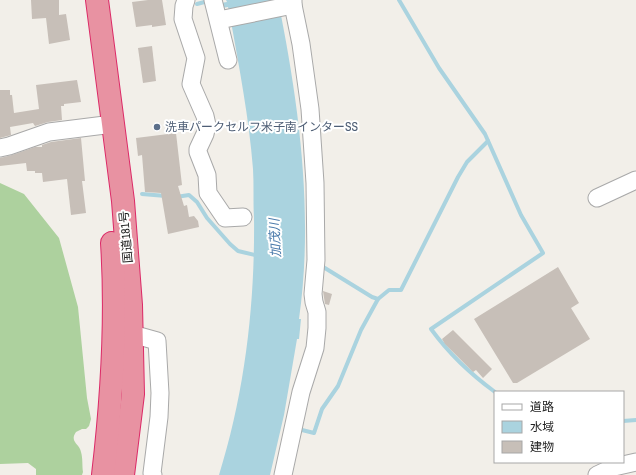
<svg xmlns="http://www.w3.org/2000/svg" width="636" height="475" viewBox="0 0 636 475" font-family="'Archivo Narrow','Noto Sans JP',sans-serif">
  <rect width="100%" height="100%" fill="#f2efe9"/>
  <path fill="#add19e" d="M0,183L24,194L59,238L78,307L87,398L91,419L89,426L86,429H82L76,432C69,442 80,444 81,452C83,459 82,466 83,472L82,475H36V469L28,463L0,464Z"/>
  <path fill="#aad3df" d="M226,0H278C299,104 314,213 299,319H301L299,339H297L284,415L270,475H219C245,392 255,304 254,218C253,201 254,185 253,169C249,117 239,67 230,16L228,7L222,8L221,3L227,2Z"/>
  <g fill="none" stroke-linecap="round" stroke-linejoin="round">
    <g stroke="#aad3df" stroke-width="4">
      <path d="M399,0L439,68L485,134L521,215L543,253L431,329C450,355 469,373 495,392"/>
      <path d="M197,4L208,1"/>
      <path d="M142,194L166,196"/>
      <path d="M176,197L189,195L197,202L207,218L230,244L238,251L259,256"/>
      <path d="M320,265L372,297L378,299L389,290H401L458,177L467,162L488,141"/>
      <path d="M623,421L636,420"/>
      <path d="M298,429L314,433L322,409L338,386L361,330L378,299"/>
    </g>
  </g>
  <g fill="#c7bfb8">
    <path d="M31,0H59V15L66,14L70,40L49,44L46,18L32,19Z"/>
    <path d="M148,0H162L166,25L152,27V25L136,27L132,2Z"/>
    <path d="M152,46L156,81L143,83L138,48Z"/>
    <path d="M77,80L81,102L64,104V106H61L62,120L48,122L35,126L33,123L10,127L11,135L0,138V90H10V95H12L14,113L39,109L36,85Z"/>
    <path d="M176,133L182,185L178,186L184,206L187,205L189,217L194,216L198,221L199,227L168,234L161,193L145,192L142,155L138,156L136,138Z"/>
    <path d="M81,138L85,181H82L86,213L71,215L67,179L43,182L42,173H35V171H27L26,163L0,166V158L12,155L35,147H42V145L51,142Z"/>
    <path d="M558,267L579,303L571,308L590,339L517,383H513L474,319Z"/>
    <path d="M323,291L332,294L329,305L325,304Z"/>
    <path d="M453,330L492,369L483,378L476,370L473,372L445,344L442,339Z"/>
  </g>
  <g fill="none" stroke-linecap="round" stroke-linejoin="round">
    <g stroke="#a9a9a9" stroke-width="19">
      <g id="minor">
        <path d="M186,0L184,6L183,19L196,58L191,84L205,116L207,125L205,134L198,149V152L207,175L208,193L225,218L243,217"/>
        <path d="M213,0L228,60"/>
        <path d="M219,20L293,5"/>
        <path d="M0,148L9,146L49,132L113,124"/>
        <path d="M597,198L636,180"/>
        <path d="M132,334L157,341L160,393L159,417L152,473L153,475"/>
        <path d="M283,475L301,392L315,348L317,328V312L314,302L313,294L316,260L315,183L310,109L301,44L293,5V0"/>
        <path d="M597,475L614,467L636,462"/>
      </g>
    </g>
    <g stroke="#dc2a67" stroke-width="24">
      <g id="highway">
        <path d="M97,0L123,201L131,305L133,394L123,475"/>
        <path d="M103,475C112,398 117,320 112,243"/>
      </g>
    </g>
    <use href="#minor" stroke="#fff" stroke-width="17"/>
    <use href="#highway" stroke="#e892a2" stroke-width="22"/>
  </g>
  <circle fill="#5c6f8a" stroke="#fff" stroke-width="1.5" cx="157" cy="127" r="4"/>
  <g text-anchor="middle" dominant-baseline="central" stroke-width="4" stroke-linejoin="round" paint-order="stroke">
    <g font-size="12" fill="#4e5e75" stroke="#fff" text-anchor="start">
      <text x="165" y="127">洗車パークセルフ米子南インターSS</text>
    </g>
    <g font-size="12" fill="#222" stroke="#fff">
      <text transform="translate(126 237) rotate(-95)">国道181号</text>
    </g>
    <g font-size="13" font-style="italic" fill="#4a7aab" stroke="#fff">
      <text transform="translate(275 238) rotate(-93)">加茂川</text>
    </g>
  </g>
  <rect x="494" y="391" width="130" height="72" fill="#ffffff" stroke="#a7a7a7"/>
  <rect x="502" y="404" width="20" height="6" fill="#ffffff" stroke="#a7a7a7"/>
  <text x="530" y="411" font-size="12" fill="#222222">道路</text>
  <rect x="502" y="421" width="20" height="12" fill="#aad3df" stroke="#a7a7a7"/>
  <text x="530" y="431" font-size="12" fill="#222222">水域</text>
  <rect x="502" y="441" width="20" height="12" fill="#c7bfb8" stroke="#a7a7a7"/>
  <text x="530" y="451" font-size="12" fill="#222222">建物</text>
</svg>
